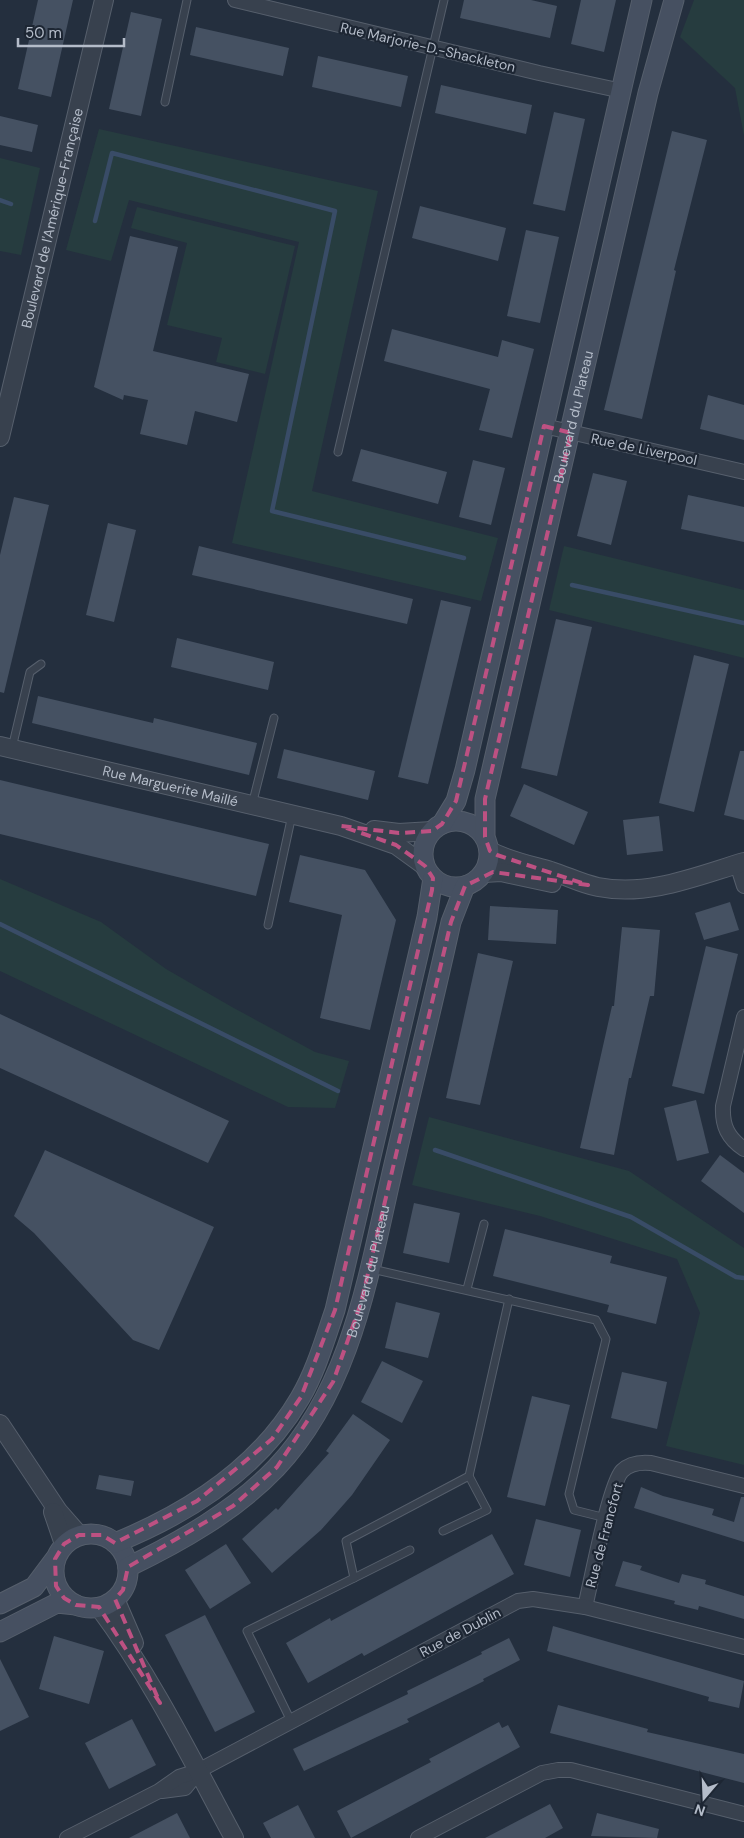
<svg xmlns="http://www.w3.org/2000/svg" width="744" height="1838" viewBox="0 0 744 1838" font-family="'DM Sans',sans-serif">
  <rect width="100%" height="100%" fill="#242f3e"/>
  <g fill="#263c3f">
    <path d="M694,0H744V136L735,88L680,37Z"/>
    <path d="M99,129L378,191L312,491L498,538L481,601L232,543L299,242L129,200L111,261L66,250Z"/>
    <path d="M0,158L40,168L21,255L0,251Z"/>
    <path d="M137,207L295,246L265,374L216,362L222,338L167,325L187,243L131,228Z"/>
    <path d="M564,546L744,590V658L549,610Z"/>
    <path d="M0,879L101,922L166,969L232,1007L315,1052L349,1061L335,1108L288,1107L0,971Z"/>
    <path d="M429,1117L629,1171L744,1248V1465L666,1446L700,1313L677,1259L540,1216L412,1185Z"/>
  </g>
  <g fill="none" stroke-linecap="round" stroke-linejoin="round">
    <g stroke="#394c67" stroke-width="4.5">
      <path d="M0,200L11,204"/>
      <path d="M95,221L112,153L335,211L272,511L464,558"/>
      <path d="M572,585L744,623"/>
      <path d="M0,924L338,1091"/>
      <path d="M435,1150L631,1217L736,1277L744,1278"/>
    </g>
  </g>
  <g fill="#455162">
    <path d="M38,0H73L51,97L18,89Z"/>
    <path d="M464,0H531L557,6L550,38L460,18Z"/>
    <path d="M581,0H616L604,52L571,44Z"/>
    <path d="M131,12L162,19L141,116L109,109Z"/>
    <path d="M196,27L289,48L283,76L190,55Z"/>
    <path d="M318,56L408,76L401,107L312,87Z"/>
    <path d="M441,85L532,105L526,134L435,113Z"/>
    <path d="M554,112L585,119L565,211L533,204Z"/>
    <path d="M0,116L38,125L32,152L0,145Z"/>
    <path d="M672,131L707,140L674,270L676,271L642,419L604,410Z"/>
    <path d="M420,206L506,228L498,261L412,238Z"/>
    <path d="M526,230L559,237L540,323L507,316Z"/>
    <path d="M130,236L178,247L153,351L249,374L237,422L195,411L187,445L140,434L148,400L124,395L123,400L94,387Z"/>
    <path d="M392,329L498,357L502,340L534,349L512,438L479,430L490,389L384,361Z"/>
    <path d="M708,395L744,405V440L700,429Z"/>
    <path d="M361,449L447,472L438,504L352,481Z"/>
    <path d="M473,460L505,468L491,525L459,517Z"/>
    <path d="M593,473L627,481L611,545L577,536Z"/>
    <path d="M688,495L744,507V542L681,529Z"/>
    <path d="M14,497L49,505L4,693L0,692V555Z"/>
    <path d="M108,523L136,530L114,622L86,615Z"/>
    <path d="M199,546L413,599L407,624L192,575Z"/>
    <path d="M441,600L471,607L428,784L398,777Z"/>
    <path d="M556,619L592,627L557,776L521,768Z"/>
    <path d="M177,638L274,662L268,690L171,667Z"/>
    <path d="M694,655L729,664L694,812L659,803Z"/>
    <path d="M38,696L153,723L154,718L257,743L249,775L32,723Z"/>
    <path d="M284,749L375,771L368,800L277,778Z"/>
    <path d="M740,751H744V820L724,815Z"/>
    <path d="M0,780L269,844L256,896L0,834Z"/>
    <path d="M524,784L588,812L574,845L510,816Z"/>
    <path d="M659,816L663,851L627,855L623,820Z"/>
    <path d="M300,855L365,870L396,920L370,1030L320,1018L342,915L289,902Z"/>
    <path d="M730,902L739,930L704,940L695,913Z"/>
    <path d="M490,906L558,910L556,944L488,940Z"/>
    <path d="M622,927L660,930L654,996H650L631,1078H629L614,1155L580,1148L612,1006H614Z"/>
    <path d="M706,946L738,954L704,1094L672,1086Z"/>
    <path d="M478,953L513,961L480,1105L446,1098Z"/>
    <path d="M0,1014L229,1121L208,1163L0,1068Z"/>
    <path d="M696,1100L709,1153L677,1161L664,1108Z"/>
    <path d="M45,1150L214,1227L159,1350L133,1340L34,1233L14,1216Z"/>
    <path d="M720,1155L744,1173V1213L701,1181Z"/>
    <path d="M414,1203L460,1213L449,1263L403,1253Z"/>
    <path d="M505,1229L612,1256L610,1263L667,1277L656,1324L607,1312L609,1305L493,1276Z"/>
    <path d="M396,1302L440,1313L428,1358L385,1348Z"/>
    <path d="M382,1361L423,1381L402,1423L361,1402Z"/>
    <path d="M622,1372L667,1382L657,1429L611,1418Z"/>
    <path d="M532,1396L570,1405L545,1506L507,1497Z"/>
    <path d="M353,1414L390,1440L352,1495L337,1512L321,1530L272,1573L242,1539L276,1508L278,1510L329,1453L326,1451Z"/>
    <path d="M99,1475L134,1481L131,1496L96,1489Z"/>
    <path d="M641,1487L663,1496L714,1509L712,1515L734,1522L741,1497H744V1542L634,1508Z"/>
    <path d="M536,1519L581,1530L570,1577L524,1565Z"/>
    <path d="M492,1534L514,1574L364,1656L362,1653L308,1683L286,1643L330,1618L331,1621Z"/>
    <path d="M226,1544L251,1583L210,1609L185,1570Z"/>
    <path d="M623,1561L642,1566L640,1570L679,1583L682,1574L706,1580L705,1584L744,1596V1619L699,1606L698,1610L674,1604L675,1601L615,1586Z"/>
    <path d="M205,1615L255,1712L215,1732L165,1635Z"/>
    <path d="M553,1626L744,1681L739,1708L708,1701L709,1697L547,1651Z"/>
    <path d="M54,1636L104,1651L89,1704L39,1689Z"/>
    <path d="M509,1638L520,1660L483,1679L484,1681L470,1688L407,1719L409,1722L304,1771L293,1749L408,1694L407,1691L482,1654L481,1652Z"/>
    <path d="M0,1659L29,1717L0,1731Z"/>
    <path d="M558,1705L648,1729L647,1732L744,1754V1783L550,1733Z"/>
    <path d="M132,1719L156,1765L109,1789L85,1743Z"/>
    <path d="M499,1722L502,1728L508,1725L520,1747L351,1838L337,1811L431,1762L429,1759Z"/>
    <path d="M550,1804L563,1828L545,1838H485Z"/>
    <path d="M298,1805L315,1838H271L263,1823Z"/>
    <path d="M177,1813L190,1838H129Z"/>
    <path d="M597,1813L659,1829L657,1838L591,1836Z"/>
  </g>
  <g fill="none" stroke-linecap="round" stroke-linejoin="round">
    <g stroke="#565f6c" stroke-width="9">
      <g id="service">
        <path d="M165,102L187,0"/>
        <path d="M338,452L444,0"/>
        <path d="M12,748L30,672L41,664"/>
        <path d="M252,805L274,718"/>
        <path d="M268,925L292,815"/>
        <path d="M372,1269L596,1320L606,1339L569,1494L574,1510L606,1518"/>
        <path d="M467,1289L484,1224"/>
        <path d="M443,1531L487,1510L469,1476"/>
        <path d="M354,1578L410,1550"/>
        <path d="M291,1721L247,1631L354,1578L346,1541L469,1476L509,1299"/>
      </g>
    </g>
    <g stroke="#565f6c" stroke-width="16">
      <g id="minor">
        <path d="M235,0L539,73L622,91"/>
        <path d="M544,426L744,472"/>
        <path d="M737,864L744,886"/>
        <path d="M744,1017L723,1106C722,1126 728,1138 744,1149"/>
        <path d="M585,1607C591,1583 609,1485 622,1471C630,1463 641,1462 651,1463L744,1486"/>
        <path d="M162,1791L185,1788L198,1772"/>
        <path d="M67,1838L159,1791L179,1777L198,1771L518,1601L533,1599L585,1607L744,1647"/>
        <path d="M418,1838L542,1773L558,1770H571L744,1814"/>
      </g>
    </g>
    <g stroke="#565f6c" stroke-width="20">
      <g id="tertiary">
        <path id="s1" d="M0,437L104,0"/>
        <path id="s2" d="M0,746L341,826L396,845L425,866"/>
        <path d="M374,830L399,833L432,831"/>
        <path d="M490,851C509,861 530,865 551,871C567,876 582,884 598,887C648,897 697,876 744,862"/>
        <path d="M484,873L501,872L552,883"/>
        <path d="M0,1424L58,1511L79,1535"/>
        <path d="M53,1512L64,1544"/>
        <path d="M115,1599L134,1643"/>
        <path d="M99,1607C152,1678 192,1760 234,1838"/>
      </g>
    </g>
    <g stroke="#565f6c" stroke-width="21">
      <g id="secondary">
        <circle cx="456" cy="854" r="33"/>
        <path d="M442,824L456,801L465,770L642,0"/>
        <path id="s3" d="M485,837V799L648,93L674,0"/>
        <circle cx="91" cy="1571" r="37"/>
        <path d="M115,1543C189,1513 259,1468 300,1398C316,1371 325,1339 335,1310L427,917L433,878"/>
        <path id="s4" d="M128,1567C180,1542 235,1511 276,1468C355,1385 370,1263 396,1156C414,1078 434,1000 451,922L465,886"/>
        <path d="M0,1604L34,1587L55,1559"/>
        <path d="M0,1632L57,1603L76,1605"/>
      </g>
    </g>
    <use href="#service" stroke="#38414e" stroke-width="7"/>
    <use href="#minor" stroke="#38414e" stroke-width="14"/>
    <use href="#tertiary" stroke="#38414e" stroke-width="18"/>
    <use href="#secondary" stroke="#465061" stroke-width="19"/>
  </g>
  <path fill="none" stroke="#bd5182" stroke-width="4" stroke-dasharray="10 6" stroke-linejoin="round" d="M544,426L571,433L485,799V837L490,851L497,855L588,885L493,872L465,886L451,922L361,1303L333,1382L277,1467L233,1506L128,1567L123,1590L115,1599L160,1703L99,1607L76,1605L64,1598L56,1586L55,1559L64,1544L79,1535H102L115,1543L197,1501L272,1439L301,1397L335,1310L432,890L433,878L425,866L396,845L341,826L399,833L432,831L442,824L456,801Z"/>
  <g text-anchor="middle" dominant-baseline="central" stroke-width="4.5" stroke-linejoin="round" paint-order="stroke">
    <g font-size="14" fill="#b4bcc9" stroke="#1d2633">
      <text transform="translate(428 47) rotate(13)">Rue Marjorie-D.-Shackleton</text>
      <text stroke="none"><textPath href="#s1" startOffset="225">Boulevard de l'Amérique-Française</textPath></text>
      <text stroke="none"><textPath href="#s3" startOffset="430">Boulevard du Plateau</textPath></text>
      <text transform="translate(644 449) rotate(12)">Rue de Liverpool</text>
      <text stroke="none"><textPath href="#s2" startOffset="175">Rue Marguerite Maillé</textPath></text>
      <text stroke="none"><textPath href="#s4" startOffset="399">Boulevard du Plateau</textPath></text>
      <text transform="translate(604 1535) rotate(-75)">Rue de Francfort</text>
      <text transform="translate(460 1632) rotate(-28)">Rue de Dublin</text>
    </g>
  </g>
  <g transform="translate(704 1798) rotate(199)" stroke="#1d2633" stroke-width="4" paint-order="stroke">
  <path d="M0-4L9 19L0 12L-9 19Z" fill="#b4bcc9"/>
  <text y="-8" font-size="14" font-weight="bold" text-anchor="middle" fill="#b4bcc9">N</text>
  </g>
  <path d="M18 38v8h106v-8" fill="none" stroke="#b4bcc9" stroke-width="2.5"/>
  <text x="25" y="38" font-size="15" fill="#b4bcc9" stroke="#1d2633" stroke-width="4" paint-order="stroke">50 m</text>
</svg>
